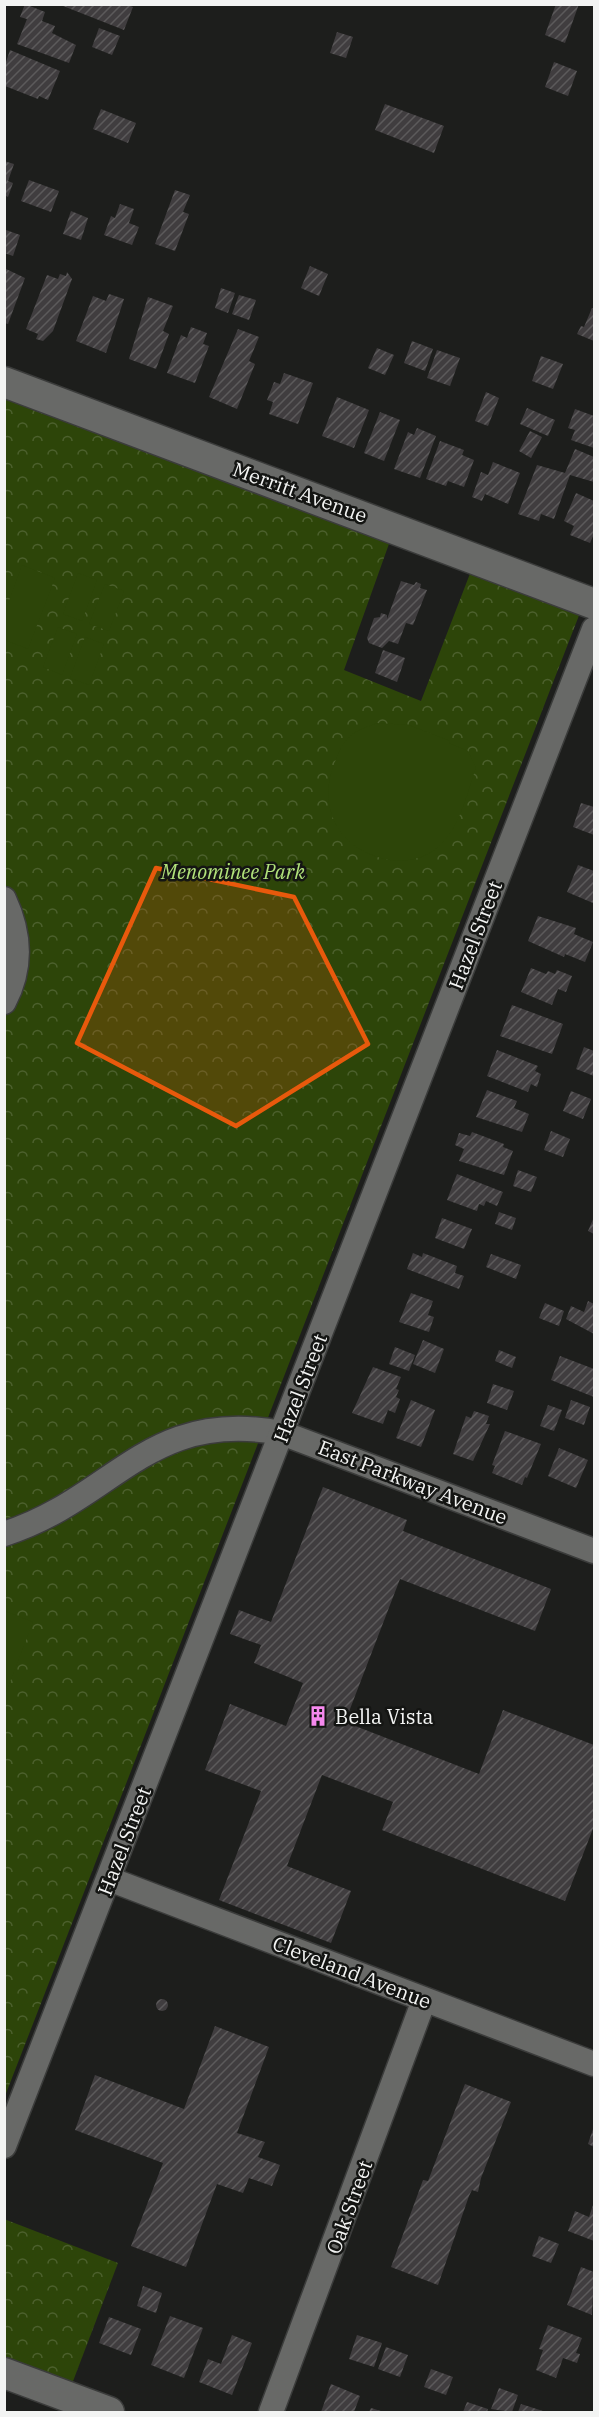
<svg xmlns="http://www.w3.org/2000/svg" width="599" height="2417" viewBox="0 0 599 2417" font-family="'IBM Plex Serif',serif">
  <defs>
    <pattern id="park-crowns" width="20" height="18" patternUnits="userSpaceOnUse" patternTransform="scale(1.5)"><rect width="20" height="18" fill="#2d4509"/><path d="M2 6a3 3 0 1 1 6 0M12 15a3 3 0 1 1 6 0" fill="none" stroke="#4c602d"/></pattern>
    <pattern id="building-hatch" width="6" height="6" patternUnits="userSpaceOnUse" patternTransform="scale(1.5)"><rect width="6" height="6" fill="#403d3f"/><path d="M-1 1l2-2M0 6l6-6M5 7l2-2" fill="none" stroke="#5c5a5b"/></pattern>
  </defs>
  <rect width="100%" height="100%" fill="#1d1e1c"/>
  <g fill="url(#park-crowns)">
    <path d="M5,394L395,527L344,670L421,701L476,558L585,600L5,2096Z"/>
    <path d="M4,2219L118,2263L67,2397L5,2373Z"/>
  </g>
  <g fill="#2d4509">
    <path d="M22,565L55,578L28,649L5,640V612Z"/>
    <path d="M78,573L97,580L82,621L63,614Z"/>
    <path d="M105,584L124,591L109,631L89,624Z"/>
    <path d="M58,627L77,634L62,675L43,667Z"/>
    <path d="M85,637L104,644L89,685L70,678Z"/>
    <path d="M377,723L409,725L450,741L449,743L468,751L476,768C466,795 460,832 433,851C418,861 398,863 381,858C336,846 317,804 335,762C338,754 342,744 348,738C356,730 367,727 377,723Z"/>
    <path d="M5,1611L33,1622L5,1695Z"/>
  </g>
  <g fill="url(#building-hatch)">
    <path d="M25,4L45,12L42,21L55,26L52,33L76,45L69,63L17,44L27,19L20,17Z"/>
    <path d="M58,4H126L133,7L124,30Z"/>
    <path d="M556,4H579L565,43L545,35Z"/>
    <path d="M99,28L120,36L112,55L92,47Z"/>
    <path d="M337,32L353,37L346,58L330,53Z"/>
    <path d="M10,50L60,71L48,100L39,96L38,99L5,86V65Z"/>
    <path d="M554,62L577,71L568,96L545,87Z"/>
    <path d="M385,104L444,126L434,153L375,130Z"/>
    <path d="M101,109L136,123L128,143L93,129Z"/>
    <path d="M4,161L14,164L8,181L13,183L8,197L4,195Z"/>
    <path d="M29,180L59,191L51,212L21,201Z"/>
    <path d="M175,190L190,195L183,212L189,214L175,251L155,244Z"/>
    <path d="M120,204L134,209L129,223L139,227L132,245L104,235L111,216L115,218Z"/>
    <path d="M71,211L88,218L81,240L63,234Z"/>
    <path d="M6,230L20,235L13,256L4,253Z"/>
    <path d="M310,266L328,274L319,296L301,288Z"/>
    <path d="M4,268L25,278L8,324L4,323Z"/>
    <path d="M67,272L72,279L53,331L43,341L36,339L38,334L26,329L47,275L58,279L60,274L66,276Z"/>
    <path d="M221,288L235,293L228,313L215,308Z"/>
    <path d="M109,294L124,299L106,353L76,341L93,296L106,301Z"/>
    <path d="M239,295L256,300L249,320L232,314Z"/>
    <path d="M148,297L173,306L163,331L169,334L156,369L129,359Z"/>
    <path d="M592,308L594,309V341L577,334L581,326L584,327Z"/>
    <path d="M191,327L207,333L203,344L209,346L195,383L167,373L181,335L187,338Z"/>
    <path d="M238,329L259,337L249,361L255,364L237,409L209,397Z"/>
    <path d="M412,341L433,349L425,371L404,363Z"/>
    <path d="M377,348L394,355L385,375L368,368Z"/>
    <path d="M437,350L460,358L450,386L427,378Z"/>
    <path d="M541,356L563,364L553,389L532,381Z"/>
    <path d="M284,373L313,383L298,424L269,414L273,402L267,400L274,382L280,384Z"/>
    <path d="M486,392L499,398L488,426L475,421Z"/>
    <path d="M337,397L369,410L354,448L322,436Z"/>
    <path d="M527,408L555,420L548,436L520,424Z"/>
    <path d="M575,409L594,416V448L571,440L575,430L568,428Z"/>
    <path d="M380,412L400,420L384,461L364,453Z"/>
    <path d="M417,428L436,436L420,478L394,469L408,432L414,435Z"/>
    <path d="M530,431L542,437L531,458L519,451Z"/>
    <path d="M440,441L464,450L462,455L474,460L464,487L448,481L446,486L426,479Z"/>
    <path d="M575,449L594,457V482L570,475L554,519L541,514L539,521L518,514L537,465L565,473Z"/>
    <path d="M493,462L520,473L508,504L485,494L482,501L472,497L481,472L488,475Z"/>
    <path d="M576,493L594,501V534L590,543L570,535L574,526L564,521Z"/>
    <path d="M401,581L414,585L416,582L421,584L420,588L427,590L413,625L406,623L398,644L389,641L382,648L369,643L367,638L374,618L380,617L381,613L387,615V619Z"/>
    <path d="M383,650L405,658L397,682L375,673Z"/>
    <path d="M581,803L594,807V835L573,827Z"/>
    <path d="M578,865L594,871L593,903L567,892Z"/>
    <path d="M538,916L576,928L574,934L593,942L585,962L565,954L564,957L528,941Z"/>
    <path d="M531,968L546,974L548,971L555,974L557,970L572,976L566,992L558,989L552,1005L521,992Z"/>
    <path d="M512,1005L563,1024L552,1054L500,1036Z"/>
    <path d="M584,1047L594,1051V1076L576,1069Z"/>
    <path d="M497,1050L538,1066L535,1071L541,1074L537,1087L531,1084L528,1092L487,1076Z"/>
    <path d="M487,1090L517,1101L514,1108L529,1114L522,1132L476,1117Z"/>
    <path d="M571,1091L591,1099L583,1119L563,1111Z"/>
    <path d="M551,1131L570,1139L563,1157L544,1150Z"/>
    <path d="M472,1132L504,1144L503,1147L513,1151L504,1175L459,1161L464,1149L455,1145L459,1133L470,1136Z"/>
    <path d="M518,1170L537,1177L531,1192L513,1186Z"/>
    <path d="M457,1174L503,1192L497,1206L486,1201L484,1206L479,1204L477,1211L447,1200Z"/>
    <path d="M499,1212L516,1218L512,1230L495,1224Z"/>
    <path d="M594,1217V1234L588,1231Z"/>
    <path d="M442,1218L472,1229L464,1249L435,1238Z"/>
    <path d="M413,1253L422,1257L423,1253L457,1266L455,1273L464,1276L459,1289L407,1269Z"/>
    <path d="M491,1254L521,1265L516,1279L486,1267Z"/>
    <path d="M411,1293L433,1301L428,1315L434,1317L429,1332L399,1322Z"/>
    <path d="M588,1301L594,1304V1334L566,1319L571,1306L584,1312Z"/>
    <path d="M545,1303L564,1311L559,1326L539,1318Z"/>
    <path d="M423,1340L444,1349L435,1373L413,1364Z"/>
    <path d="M395,1347L415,1355L409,1371L389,1364Z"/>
    <path d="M499,1350L516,1357L512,1368L495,1361Z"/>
    <path d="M560,1356L594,1369V1397L551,1380Z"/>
    <path d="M373,1367L401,1377L396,1389L399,1390L396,1397L400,1399L395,1413L388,1410L383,1424L352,1413Z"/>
    <path d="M493,1384L514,1391L507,1410L487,1403Z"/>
    <path d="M411,1400L435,1410L421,1447L396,1438Z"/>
    <path d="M571,1400L590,1407L584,1425L565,1418Z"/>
    <path d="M548,1405L562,1410L554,1431L540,1426Z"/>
    <path d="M474,1411L489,1416L486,1424H490L473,1461L453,1454L466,1416L471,1418Z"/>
    <path d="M505,1431L541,1444L527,1478L525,1477L522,1485L492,1473L495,1466L492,1465Z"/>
    <path d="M559,1448L588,1460L576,1488L548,1476Z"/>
    <path d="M323,1487L407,1520L403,1531L551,1589L535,1631L400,1579L345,1722L479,1774L503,1710L594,1745V1826L565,1901L382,1830L393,1802L322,1775L287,1866L351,1891L331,1943L219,1900L261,1791L205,1770L230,1704L286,1726L303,1683L254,1663L261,1645L230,1634L239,1610L271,1622Z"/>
    <circle cx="162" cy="2005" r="6"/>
    <path d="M215,2026L269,2047L237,2133L265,2142L258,2157L280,2165L272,2186L249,2178L243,2193L217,2184L186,2267L131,2246L163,2163L75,2130L95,2075L184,2109Z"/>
    <path d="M465,2084L511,2102L481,2178L478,2192L472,2190L469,2196L438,2285L391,2267L423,2180L428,2181Z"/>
    <path d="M594,2126V2147L588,2144Z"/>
    <path d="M594,2202V2241L568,2231L575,2211L589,2217Z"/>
    <path d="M539,2236L559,2244L551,2263L532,2256Z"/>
    <path d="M581,2267L594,2272L592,2315L567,2305Z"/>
    <path d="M143,2286L162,2293L156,2313L137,2306Z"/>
    <path d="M170,2316L203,2328L184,2378L151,2365Z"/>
    <path d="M109,2317L141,2329L131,2355L99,2343Z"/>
    <path d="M548,2325L582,2338L576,2353L580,2354L577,2363L563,2358L556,2378L536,2370L543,2350L539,2349Z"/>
    <path d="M232,2335L252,2343L232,2395L199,2382L208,2359L221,2364Z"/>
    <path d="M357,2335L382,2343L374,2367L349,2359Z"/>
    <path d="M386,2347L408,2355L400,2377L378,2369Z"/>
    <path d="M431,2369L453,2377L446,2395L424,2387Z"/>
    <path d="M331,2384L360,2396L354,2412H321Z"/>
    <path d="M499,2388L518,2395L512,2412L491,2409Z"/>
    <path d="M467,2402L488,2409L487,2412H463Z"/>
    <path d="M521,2404L546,2412H518Z"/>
    <path d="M371,2408L384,2412H369Z"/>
  </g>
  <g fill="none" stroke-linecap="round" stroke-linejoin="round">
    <g stroke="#3b3c3b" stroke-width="27">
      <g id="minor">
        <path d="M4,899C20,933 22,968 4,1002"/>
        <path d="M4,1534C116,1498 147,1408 282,1433L594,1551"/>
        <path d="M109,1879L594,2064"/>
        <path d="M4,2146L594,629"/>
        <path d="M271,2412L424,2000"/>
      </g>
    </g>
    <g stroke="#3b3c3b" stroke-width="33">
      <g id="tertiary">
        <path d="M4,382L594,604"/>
        <path d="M4,2373L109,2412"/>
      </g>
    </g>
    <use href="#minor" stroke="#686967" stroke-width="24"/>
    <use href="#tertiary" stroke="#686967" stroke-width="30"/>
  </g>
  <path fill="#e8590c" fill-opacity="0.2" stroke="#e8590c" stroke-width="4.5" stroke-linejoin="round" d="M156,868L294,897L368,1044L236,1126L77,1043Z"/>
  <defs>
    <g id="building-bare" transform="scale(1.62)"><path d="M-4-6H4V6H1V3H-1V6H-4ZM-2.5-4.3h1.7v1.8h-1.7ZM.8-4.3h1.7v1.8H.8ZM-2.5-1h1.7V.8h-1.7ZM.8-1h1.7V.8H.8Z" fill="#f689ee" stroke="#141513" stroke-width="2.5" paint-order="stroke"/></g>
  </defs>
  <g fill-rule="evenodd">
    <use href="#building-bare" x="318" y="1716"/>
  </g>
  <g text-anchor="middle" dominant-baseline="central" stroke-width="5" stroke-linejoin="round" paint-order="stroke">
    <g font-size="20" fill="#f3f4f3" stroke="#141513">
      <text transform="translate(300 492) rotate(20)">Merritt Avenue</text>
      <text transform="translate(475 935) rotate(-69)">Hazel Street</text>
      <text transform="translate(300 1388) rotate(-69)">Hazel Street</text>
      <text transform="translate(413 1482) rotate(21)">East Parkway Avenue</text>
      <text transform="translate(124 1841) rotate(-69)">Hazel Street</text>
      <text transform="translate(352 1972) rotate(21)">Cleveland Avenue</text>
      <text transform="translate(349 2207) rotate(-70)">Oak Street</text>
    </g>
    <g font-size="20" font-style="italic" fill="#b2e37b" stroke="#141513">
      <text x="233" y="871">Menominee Park</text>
    </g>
    <g font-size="20" fill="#f3f4f3" stroke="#141513" text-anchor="start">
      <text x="335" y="1716">Bella Vista</text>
    </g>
  </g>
  <rect width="599" height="2417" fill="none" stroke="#f3f4f3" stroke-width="12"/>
</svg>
